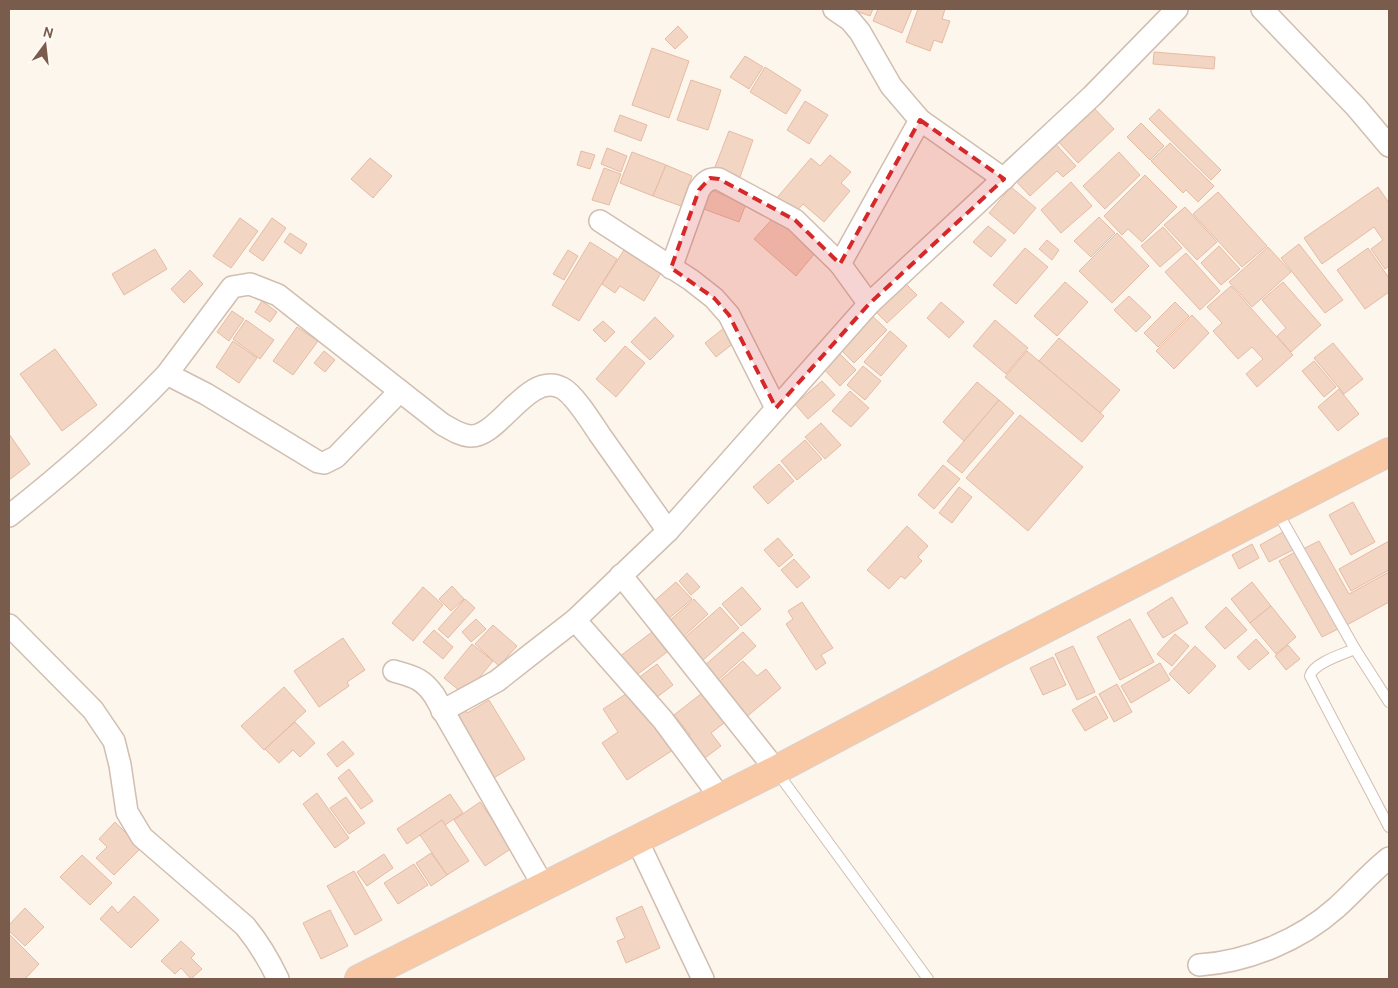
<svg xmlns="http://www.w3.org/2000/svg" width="1398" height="988" viewBox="0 0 1398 988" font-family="Cabin,sans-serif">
  <rect width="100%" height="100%" fill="#fdf6ec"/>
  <g fill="#f3d5c3" stroke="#e6bba3">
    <path d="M850,9H873L870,16Z"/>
    <path d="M878,9H912L902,33L873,21Z"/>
    <path d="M918,9H945L942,19L950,21L942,43L934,40L930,51L906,42Z"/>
    <path d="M678,26L688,37L675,49L665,39Z"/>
    <path d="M652,48L689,61L669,118L632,105Z"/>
    <path d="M1154,52L1215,57L1214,69L1153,64Z"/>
    <path d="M745,56L763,67L749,89L730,77Z"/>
    <path d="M765,67L801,90L786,114L750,92Z"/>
    <path d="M691,80L721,90L708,130L677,120Z"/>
    <path d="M805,101L828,115L809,144L787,130Z"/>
    <path d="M1092,106L1114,129L1078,163L1056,139Z"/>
    <path d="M1159,109L1221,170L1211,180L1149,119Z"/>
    <path d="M620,115L647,125L641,141L614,131Z"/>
    <path d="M1141,123L1164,146L1150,160L1127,137Z"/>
    <path d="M729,131L753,140L740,177L715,167Z"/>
    <path d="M1051,139L1076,166L1063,177L1057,171L1030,196L1011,176Z"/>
    <path d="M1170,143L1214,186L1198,202L1186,190L1183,193L1151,161Z"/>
    <path d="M607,148L627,156L621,172L601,164Z"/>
    <path d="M581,151L595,155L590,169L577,165Z"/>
    <path d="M632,152L666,165L653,196L620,183Z"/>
    <path d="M1119,152L1140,175L1105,209L1083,186Z"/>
    <path d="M830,155L851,172L841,183L850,191L824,222L803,204L793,215L775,200L811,158L820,166Z"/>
    <path d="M370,158L392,176L373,198L351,179Z"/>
    <path d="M666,165L692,176L681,206L653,196Z"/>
    <path d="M604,168L621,174L609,205L592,200Z"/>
    <path d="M1145,175L1177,207L1142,242L1128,229L1122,235L1104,216Z"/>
    <path d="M1071,182L1092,206L1061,233L1041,210Z"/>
    <path d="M1011,187L1036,208L1014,234L989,213Z"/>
    <path d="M1378,187L1389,203V266L1385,269L1371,249L1383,240L1374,227L1322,264L1304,238Z"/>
    <path d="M709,189L746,204L739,222L701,208Z"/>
    <path d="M1218,192L1267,246L1242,267L1193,214Z"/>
    <path d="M1185,207L1217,242L1197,260L1164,225Z"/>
    <path d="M774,217L816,252L796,276L754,239Z"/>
    <path d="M1099,217L1115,233L1091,257L1074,241Z"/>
    <path d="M240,218L258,231L231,268L213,256Z"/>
    <path d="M272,218L286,228L263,261L249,251Z"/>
    <path d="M988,226L1006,240L991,257L973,242Z"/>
    <path d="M1163,227L1182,248L1160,267L1141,246Z"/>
    <path d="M290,233L307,244L301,254L284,242Z"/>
    <path d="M1117,233L1149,266L1112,303L1079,271Z"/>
    <path d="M1047,240L1059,250L1052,260L1039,249Z"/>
    <path d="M590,242L617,259L579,321L552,305Z"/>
    <path d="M1299,244L1343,300L1325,313L1281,258Z"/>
    <path d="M1219,246L1240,269L1221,285L1201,263Z"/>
    <path d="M1268,247L1291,272L1252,307L1229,282Z"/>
    <path d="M1025,248L1048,267L1016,304L993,285Z"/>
    <path d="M1368,248L1389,278V292L1365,309L1337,270Z"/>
    <path d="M155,249L167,269L124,295L112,274Z"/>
    <path d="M568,250L578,256L564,280L553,274Z"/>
    <path d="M624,250L661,273L644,301L620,286L615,293L602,284Z"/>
    <path d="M1186,253L1220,291L1200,310L1165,272Z"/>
    <path d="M190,270L203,284L184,303L171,289Z"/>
    <path d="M901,279L917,295L887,323L871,307Z"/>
    <path d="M1065,282L1088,302L1057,336L1034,316Z"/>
    <path d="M1283,282L1321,325L1291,352L1277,336L1286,328L1262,300Z"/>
    <path d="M1231,286L1293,355L1257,387L1246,374L1263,359L1252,347L1238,359L1213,331L1222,323L1207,307Z"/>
    <path d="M1129,296L1151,317L1136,332L1114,310Z"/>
    <path d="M262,301L277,312L270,322L255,312Z"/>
    <path d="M941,302L964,322L949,338L927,318Z"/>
    <path d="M1175,302L1189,316L1158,347L1144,333Z"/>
    <path d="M232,311L244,319L229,341L217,332Z"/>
    <path d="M868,312L887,330L854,363L836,345Z"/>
    <path d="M1192,315L1209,333L1174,369L1156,351Z"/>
    <path d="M655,317L674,336L650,360L631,342Z"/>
    <path d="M246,320L274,340L260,359L233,339Z"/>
    <path d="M995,320L1028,348L1006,374L973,346Z"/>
    <path d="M603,321L615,332L605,342L593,330Z"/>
    <path d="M297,327L318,341L293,375L273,361Z"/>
    <path d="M724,328L735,342L716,357L705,343Z"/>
    <path d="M890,331L907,346L881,376L864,362Z"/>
    <path d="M1059,338L1120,390L1100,413L1039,361Z"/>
    <path d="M233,341L257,358L239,383L216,367Z"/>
    <path d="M1333,343L1363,379L1344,394L1314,358Z"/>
    <path d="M625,346L645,363L616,397L596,379Z"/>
    <path d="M834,348L856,370L840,386L818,363Z"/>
    <path d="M55,349L97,405L62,431L20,374Z"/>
    <path d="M324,351L335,360L325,372L314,363Z"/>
    <path d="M1027,351L1104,416L1082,442L1005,377Z"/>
    <path d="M1314,361L1336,387L1324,397L1302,371Z"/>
    <path d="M863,366L881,381L865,400L847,385Z"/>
    <path d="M822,381L835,395L808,419L795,404Z"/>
    <path d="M977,382L999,400L964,441L943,422Z"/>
    <path d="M1339,389L1359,414L1338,431L1318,407Z"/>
    <path d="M850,391L869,408L851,427L832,411Z"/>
    <path d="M999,400L1014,413L962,473L947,461Z"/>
    <path d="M1020,415L1083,467L1028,531L966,478Z"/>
    <path d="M821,423L841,445L825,459L805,437Z"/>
    <path d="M9,434L30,464L9,480Z"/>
    <path d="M805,440L822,459L797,480L781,461Z"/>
    <path d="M779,464L794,481L768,504L753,487Z"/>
    <path d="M943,465L960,479L934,509L918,495Z"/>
    <path d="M959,487L972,497L952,523L939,513Z"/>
    <path d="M1353,502L1375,542L1351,555L1329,515Z"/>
    <path d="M907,526L928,546L918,557L922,561L905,579L901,576L889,589L867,570Z"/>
    <path d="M1283,532L1293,550L1269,562L1260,545Z"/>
    <path d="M778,538L793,555L779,567L764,550Z"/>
    <path d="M1319,541L1349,594L1389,572V602L1345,626L1303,549Z"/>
    <path d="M1389,541V570L1351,591L1339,569Z"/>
    <path d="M1252,544L1259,558L1239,569L1232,555Z"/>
    <path d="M1295,552L1338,629L1322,637L1279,561Z"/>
    <path d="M794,559L810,577L797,588L781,570Z"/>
    <path d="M687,573L700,587L691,595L679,581Z"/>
    <path d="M676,582L692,599L667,620L652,603Z"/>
    <path d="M1252,582L1271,606L1250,623L1231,599Z"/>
    <path d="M452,586L464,599L451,611L439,599Z"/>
    <path d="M423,587L443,605L413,641L392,623Z"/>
    <path d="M742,587L761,609L741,626L722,604Z"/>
    <path d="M1172,597L1188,623L1163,638L1147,613Z"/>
    <path d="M465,599L475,608L448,638L438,629Z"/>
    <path d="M694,599L708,614L682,638L668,622Z"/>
    <path d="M802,602L833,648L821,655L826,663L816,670L786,624L793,619L788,611Z"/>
    <path d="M1271,606L1296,637L1276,654L1250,623Z"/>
    <path d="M720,607L739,628L701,662L682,640Z"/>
    <path d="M1226,607L1247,630L1225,649L1205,627Z"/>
    <path d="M476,619L486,629L471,642L462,632Z"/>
    <path d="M1130,619L1154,662L1120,680L1097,637Z"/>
    <path d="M493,625L517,646L499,666L475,644Z"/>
    <path d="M434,630L453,647L443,659L423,642Z"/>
    <path d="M652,632L667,652L634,677L619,657Z"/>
    <path d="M743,632L756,646L717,681L704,666Z"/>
    <path d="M1175,634L1189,646L1172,666L1157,654Z"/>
    <path d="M343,638L365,670L347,682L349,686L319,707L294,671Z"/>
    <path d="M1256,639L1269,653L1249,670L1237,657Z"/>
    <path d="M472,644L493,661L465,695L444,678Z"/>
    <path d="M1288,645L1300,659L1286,670L1275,656Z"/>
    <path d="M1073,646L1095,692L1077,700L1055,654Z"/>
    <path d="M1195,646L1216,666L1189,694L1169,674Z"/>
    <path d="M1053,657L1066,685L1043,695L1030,668Z"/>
    <path d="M743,661L757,676L766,669L781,688L744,719L715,685Z"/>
    <path d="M1160,663L1170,680L1131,703L1121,686Z"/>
    <path d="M657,664L673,685L653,700L637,679Z"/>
    <path d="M1117,684L1132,712L1114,722L1099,694Z"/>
    <path d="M284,687L306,711L264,750L241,726Z"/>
    <path d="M632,690L673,750L627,780L602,743L618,732L603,709Z"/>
    <path d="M706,690L728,720L711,733L721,746L702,760L685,739L690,735L674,715Z"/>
    <path d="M1096,696L1108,718L1085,731L1072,710Z"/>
    <path d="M489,700L525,759L492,779L451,712L463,705L467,713Z"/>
    <path d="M295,722L315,743L300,757L293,750L279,763L265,749Z"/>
    <path d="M343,741L354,754L337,767L327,754Z"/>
    <path d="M349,769L373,801L361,809L338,778Z"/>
    <path d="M317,793L349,838L335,848L303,804Z"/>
    <path d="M450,794L463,813L445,825L442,820L407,844L397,829Z"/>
    <path d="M346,797L365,823L349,834L330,808Z"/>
    <path d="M480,802L512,848L485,866L454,820Z"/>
    <path d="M442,820L469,861L447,875L420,835Z"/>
    <path d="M115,822L141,848L114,875L96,858L107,847L99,839Z"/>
    <path d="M431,853L447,875L431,886L416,863Z"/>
    <path d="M384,854L393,868L367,886L357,872Z"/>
    <path d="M82,855L112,883L90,905L60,877Z"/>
    <path d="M414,864L428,885L398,904L384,883Z"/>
    <path d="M354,871L382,920L355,935L327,886Z"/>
    <path d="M134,896L159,920L131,948L100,919L112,906L118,913Z"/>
    <path d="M642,906L660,948L626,963L617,941L625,938L616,918Z"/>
    <path d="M25,908L44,927L25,946L9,931V925Z"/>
    <path d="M330,910L348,946L321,959L303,923Z"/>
    <path d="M9,934L39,964L25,979H9Z"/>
    <path d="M181,941L195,954L191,958L202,969L191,979L181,968L175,974L161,961Z"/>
  </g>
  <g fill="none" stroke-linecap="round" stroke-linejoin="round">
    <g stroke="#d1beb0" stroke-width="12">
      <g id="service">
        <path d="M1277,511L1355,649L1389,702"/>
        <path d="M1355,649C1343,654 1313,663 1310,676L1389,827"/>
        <path d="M777,772L928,979"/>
      </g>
    </g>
    <g stroke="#d1beb0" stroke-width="24">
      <g id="minor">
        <path d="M834,9L850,20L860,32L891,86L920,120L1004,179"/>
        <path d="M1262,9L1356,107L1389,146"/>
        <path d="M600,221L691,280L714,298L729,315L776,408"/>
        <path d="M840,264L920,120"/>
        <path d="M671,268L699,190C705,181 709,178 719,179L795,220L840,264L869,304"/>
        <path d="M167,374L232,287L250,284L278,295L442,424C451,429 459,435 470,436C499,438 528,370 562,388C574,394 592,423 600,435C623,467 645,499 668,531"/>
        <path d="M9,516C65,472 118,425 167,374L206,394L318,462L324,463L336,457L400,391"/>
        <path d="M621,575L776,770"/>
        <path d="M575,620L663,720L720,797"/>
        <path d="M9,625L93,710L114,741L120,765L127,812L142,837L245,926C259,943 269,960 278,979"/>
        <path d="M394,671C414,677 422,678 434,695L544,887"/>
        <path d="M442,711L497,681L530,655L575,620L668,531L869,304L1092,96L1177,9"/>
        <path d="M637,840L703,979"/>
        <path d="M1199,965C1248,962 1300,940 1336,908C1354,892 1370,873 1389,858"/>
      </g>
    </g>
    <g stroke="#dad1cd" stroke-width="30">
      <path id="trunk" d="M359,979L776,770L982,661L1389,452"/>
    </g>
    <use href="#service" stroke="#fff" stroke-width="10"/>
    <use href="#minor" stroke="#fff" stroke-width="21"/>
    <use href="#trunk" stroke="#f9c8a4" stroke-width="28"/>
  </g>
  <path fill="#d62828" fill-opacity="0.2" stroke="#d62828" stroke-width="4" stroke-dasharray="10 6" stroke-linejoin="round" d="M920,120L1004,179L869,304L776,408L729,315L714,298L671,268L699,190L710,178L719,179L795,220L840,264Z"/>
  <rect width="1398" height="988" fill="none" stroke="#7a5c4d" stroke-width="20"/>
  <g transform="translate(45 45) rotate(15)" stroke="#fffaf3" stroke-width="4" paint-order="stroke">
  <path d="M0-4L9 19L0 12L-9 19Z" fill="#7a5c4d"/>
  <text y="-8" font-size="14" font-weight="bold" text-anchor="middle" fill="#7a5c4d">N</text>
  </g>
</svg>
